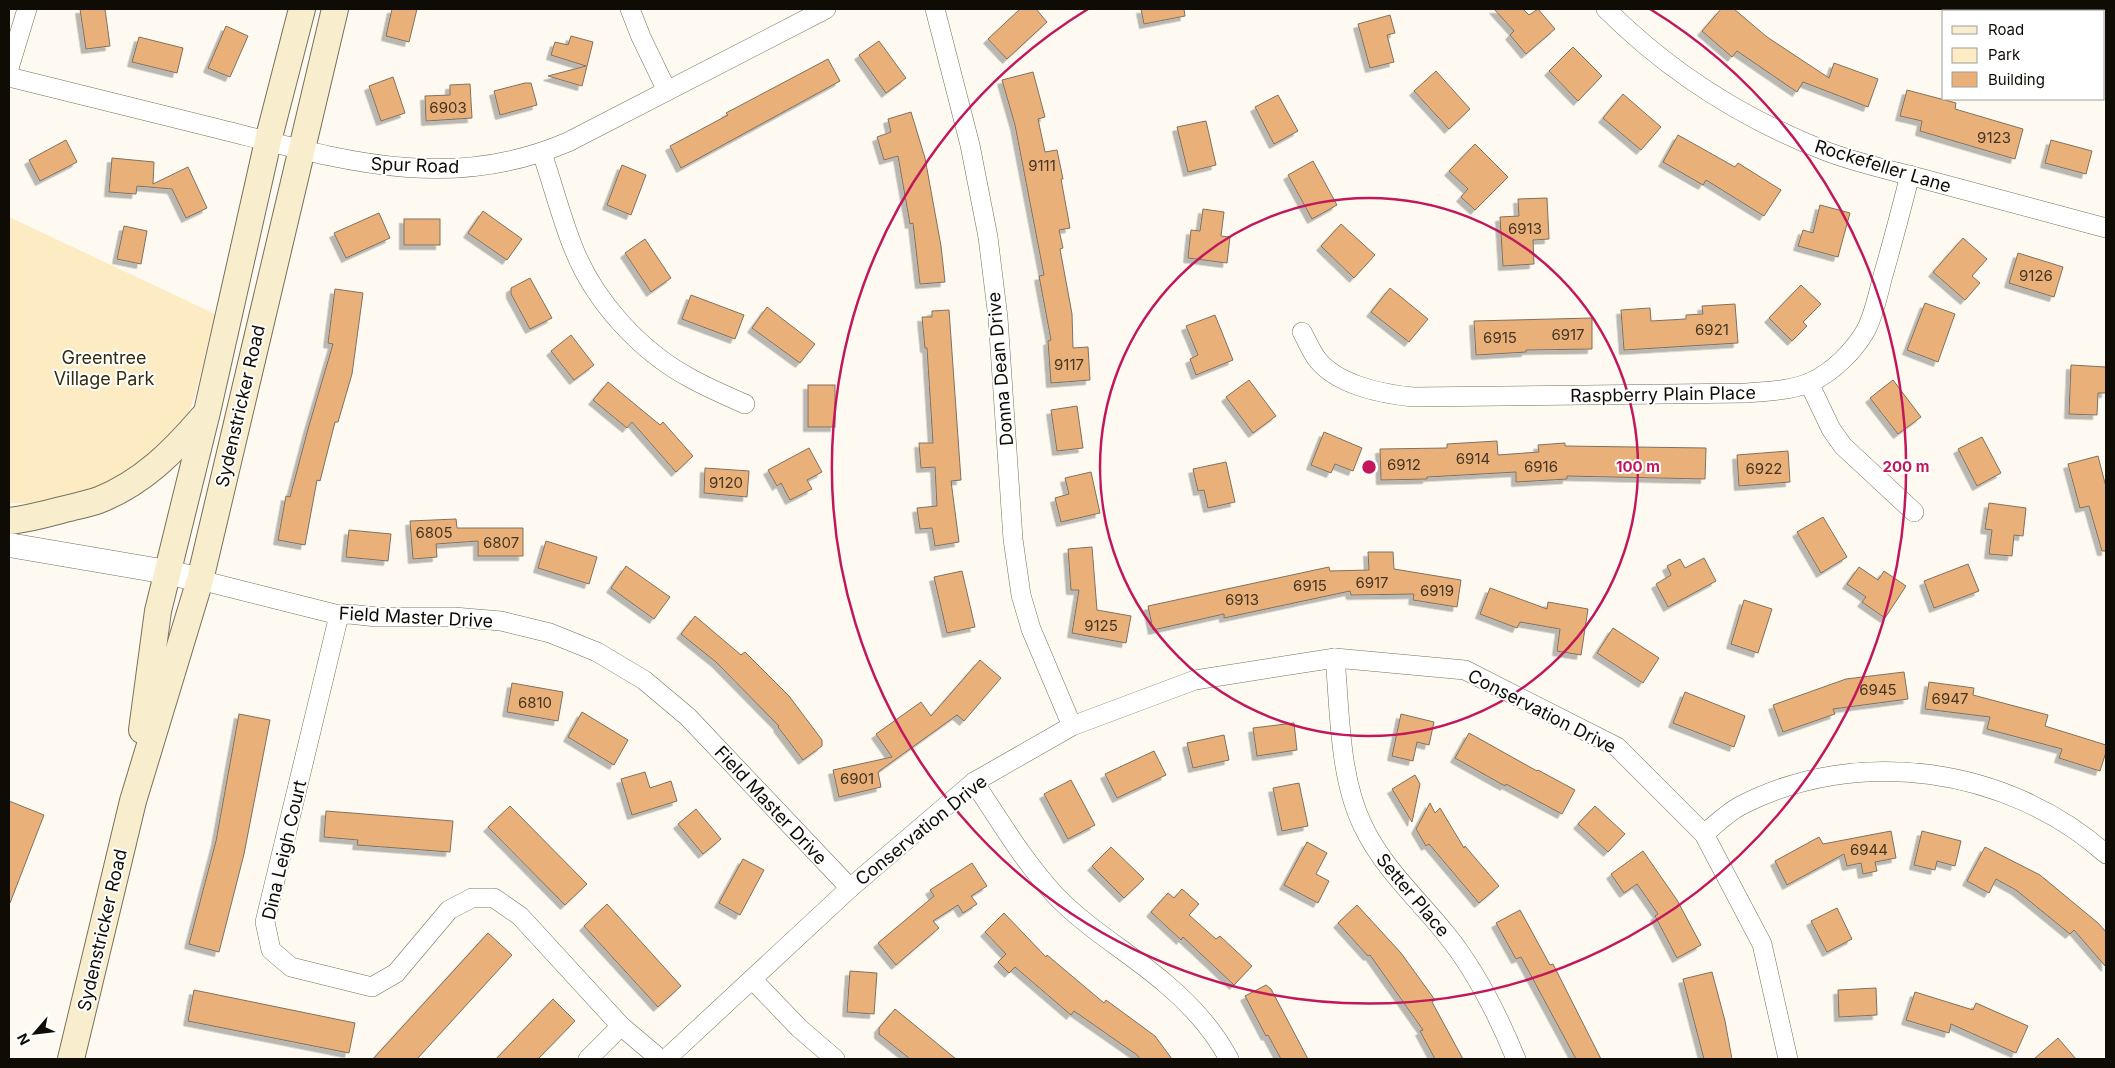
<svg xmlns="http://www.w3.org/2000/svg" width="2115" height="1068" viewBox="0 0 2115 1068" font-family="Inter,sans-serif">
  <defs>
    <filter id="shadow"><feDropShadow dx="-4.5" dy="4.5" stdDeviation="0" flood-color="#0004"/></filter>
  </defs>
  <rect width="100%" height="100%" fill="#fefaf1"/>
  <path fill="#fdebc3" d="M9,217L215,314L195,396L186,419L138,473L46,504L9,503Z"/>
  <g fill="#e9b179" stroke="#817060" filter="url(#shadow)">
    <path d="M80,9H105L110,46L86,49Z"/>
    <path d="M392,9H417L409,42L386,36Z"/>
    <path d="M1020,9H1036L1047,22L1007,59L988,39Z"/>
    <path d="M1141,9H1184L1185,16L1144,24Z"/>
    <path d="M1494,9H1523L1529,15L1538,9L1555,29L1526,54L1510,35L1514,31Z"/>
    <path d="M1721,9H1734L1767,37L1829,78L1834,63L1878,79L1868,107L1803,82L1797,92L1737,51L1732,57L1702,31Z"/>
    <path d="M1390,15L1395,33L1387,35L1394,62L1370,68L1358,24Z"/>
    <path d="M226,26L248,36L230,77L208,68Z"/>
    <path d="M571,36L593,42L582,86L548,76L586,66L551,55L555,42L568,45Z"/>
    <path d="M139,37L183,48L177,73L132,62Z"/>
    <path d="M879,41L906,78L886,93L859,55Z"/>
    <path d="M1573,47L1602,76L1578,101L1549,71Z"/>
    <path d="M828,59L840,81L681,168L670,146L728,115L726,113Z"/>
    <path d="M1436,71L1470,109L1449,129L1414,91Z"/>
    <path d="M1033,72L1045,117L1038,119L1045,152L1057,150L1063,179H1061L1070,228L1059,230L1063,248L1060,249L1072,314L1073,348L1088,347L1090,380L1051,383L1048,341L1051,340L1039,276L1044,275L1015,125L1002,80Z"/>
    <path d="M393,77L405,113L381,121L369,86Z"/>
    <path d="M525,83H531L537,105L500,115L494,91Z"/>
    <path d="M470,84L472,118L426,121L425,96L450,95V85Z"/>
    <path d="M1907,90L1956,103L1955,109L2023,129L2015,159L1920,131L1922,121L1900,116Z"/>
    <path d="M1623,94L1661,127L1641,150L1603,118Z"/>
    <path d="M1278,95L1298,131L1274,144L1255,107Z"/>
    <path d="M911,112L925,158L941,246L945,282L920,284L913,223L910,224L898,156L884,160L877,137L891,132L888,119Z"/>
    <path d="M1206,121L1216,165L1188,172L1177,127Z"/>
    <path d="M1678,135L1735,167L1738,163L1781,190L1764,216L1706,180L1703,185L1663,162Z"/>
    <path d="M66,140L77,162L40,181L29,160Z"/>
    <path d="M2051,140L2092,151L2086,174L2045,163Z"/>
    <path d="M1475,144L1508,177L1475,210L1461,197L1468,189L1449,171Z"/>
    <path d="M112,158L154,162L153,184L188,167L207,208L186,218L172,189L137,186L136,194L109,192Z"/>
    <path d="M1313,161L1337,205L1312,219L1288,175Z"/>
    <path d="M622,165L646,175L631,215L607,205Z"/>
    <path d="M1547,198L1549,239L1533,240L1534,264L1503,266L1500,217L1519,216L1518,199Z"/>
    <path d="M1820,205L1850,213L1838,257L1798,246L1803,230L1813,233Z"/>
    <path d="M1203,209L1224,212L1221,236L1230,237L1227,263L1188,258L1191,230L1200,231Z"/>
    <path d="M483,211L522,239L507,260L468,233Z"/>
    <path d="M379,213L390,238L346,258L334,233Z"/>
    <rect x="404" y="219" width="36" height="26"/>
    <path d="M1341,224L1375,255L1354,278L1321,246Z"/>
    <path d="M124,226L147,231L141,264L117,259Z"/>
    <path d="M1963,238L1987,259L1972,276L1980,283L1965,300L1933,272Z"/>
    <path d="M645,239L671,278L651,292L625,253Z"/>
    <path d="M2018,253L2063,267L2054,297L2009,283Z"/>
    <path d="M530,278L552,318L530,329L511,294V288Z"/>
    <path d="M1801,285L1821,304L1803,322L1807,326L1792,341L1769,318Z"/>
    <path d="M1390,288L1428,319L1409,342L1371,312Z"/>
    <path d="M335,289L363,293L352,374L338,422H335L320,481L317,480L305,545L278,540L286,496L290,497L308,429L333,344L328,343Z"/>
    <path d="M691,295L744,315L735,339L682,319Z"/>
    <path d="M1925,303L1955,314L1938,362L1907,350Z"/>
    <path d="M1735,304L1738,343L1624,350L1621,310L1650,308L1651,321L1686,319V315L1703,314L1702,306Z"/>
    <path d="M767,307L815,344L800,363L752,328Z"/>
    <path d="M949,310L961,480L951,481L959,542L935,546L932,528L920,529L917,508L937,506L935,467L921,468L919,443H933L927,348H925L922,317H932V311Z"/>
    <path d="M1215,315L1233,360L1196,375L1190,359L1198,355L1186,326Z"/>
    <path d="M1592,318V349L1526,350V352L1476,355L1474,321Z"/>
    <path d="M571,335L594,365L574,380L551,351Z"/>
    <path d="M2071,365L2106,367V393H2098L2097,415L2069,414Z"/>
    <path d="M1249,380L1276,416L1253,433L1226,397Z"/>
    <path d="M1893,380L1921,417L1898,434L1870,398Z"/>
    <path d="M608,382L660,425L663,422L693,456L676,472L632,422L627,428L593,400Z"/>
    <rect x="808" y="385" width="27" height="42"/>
    <path d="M1077,406L1083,448L1057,451L1051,410Z"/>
    <path d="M1324,432L1362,448L1353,471L1335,464L1331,473L1311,465Z"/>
    <path d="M1982,437L2001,473L1977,486L1958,449Z"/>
    <path d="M1497,441L1498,455L1539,452L1538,445L1565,443V446L1706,448L1705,479L1567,476V479L1516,482V472L1427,477V479L1381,480L1380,449L1447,448V444Z"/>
    <path d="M809,448L822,472L807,480L812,489L790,500L781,483L777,486L768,470Z"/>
    <path d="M1788,451L1790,482L1739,486L1737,455Z"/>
    <path d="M2098,456L2106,487V551H2102L2089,506L2080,508L2068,464Z"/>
    <path d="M1226,462L1235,502L1208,508L1204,490L1198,491L1193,469Z"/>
    <path d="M705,468L749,471L747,497L704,493Z"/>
    <path d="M1091,472L1100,513L1061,522L1055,498L1069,494L1065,478Z"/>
    <path d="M1989,503L2026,508L2023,536L2014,535L2012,556L1989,554L1992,530L1985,529Z"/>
    <path d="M1823,517L1847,557L1821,573L1797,532Z"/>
    <path d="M456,519L457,528H523V556H478V541L436,544L437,557L413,559L410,521Z"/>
    <path d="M349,530L391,534L388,561L346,557Z"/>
    <path d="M546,541L597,557L589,584L538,568Z"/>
    <path d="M1092,547L1097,610L1131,616L1126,643L1072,633L1079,590H1071L1068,549Z"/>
    <path d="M1368,552H1393L1394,569L1461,580L1457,607L1413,600L1414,594L1351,595L1350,591L1224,618V614L1153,630L1148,606L1329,567L1330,571L1369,570Z"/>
    <path d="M1704,558L1716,581L1668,607L1656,584L1671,575L1667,566L1680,559L1685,568Z"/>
    <path d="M1968,564L1979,591L1934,608L1924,581Z"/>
    <path d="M626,566L670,597L654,619L611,588Z"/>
    <path d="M1859,567L1878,580L1884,571L1906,586L1885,618L1862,602L1866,597L1847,584Z"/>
    <path d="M962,571L975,627L947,633L934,577Z"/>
    <path d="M1490,588L1547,609L1548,602L1588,609L1581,655L1557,651L1560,629L1520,622L1517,628L1480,614Z"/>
    <path d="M1744,600L1772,609L1758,653L1731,644Z"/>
    <path d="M695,616L741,655L745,652L789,696L822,740V746L803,760L778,727L779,726L716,662L681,634Z"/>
    <path d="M1613,628L1659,658L1643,683L1597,653Z"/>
    <path d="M980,660L1001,678L964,721L957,715L878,772L881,787L839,797L833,770L892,757L876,734L921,702L931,716Z"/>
    <path d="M1904,672L1908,699L1833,709L1835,714L1783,732L1773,705L1846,679Z"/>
    <path d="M1929,682L1974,688L1973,695L2048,715L2045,726L2106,745V752L2100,771L2059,758L2062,749L1987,729L1990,717L1925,709Z"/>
    <path d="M512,683L563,692L558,721L507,712Z"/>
    <path d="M1685,692L1745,716L1734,747L1673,723Z"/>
    <path d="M582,712L628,740L614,765L568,737Z"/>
    <path d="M239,714L270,720L244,854L219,952L189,944L216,841Z"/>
    <path d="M1401,714L1434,722L1429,745L1417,742L1413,761L1392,756Z"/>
    <path d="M1294,723L1297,750L1257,756L1253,728Z"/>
    <path d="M1469,733L1537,771L1538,770L1575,790L1562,814L1506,784L1505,786L1455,758Z"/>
    <path d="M1224,735L1229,760L1193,768L1187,743Z"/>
    <path d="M1154,751L1166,775L1117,798L1105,774Z"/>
    <path d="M645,772L650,788L671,781L677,801L632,815L621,779Z"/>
    <path d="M1415,775L1420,784L1412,822L1392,789Z"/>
    <path d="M1071,780L1095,825L1068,839L1044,794Z"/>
    <path d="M1299,783L1308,826L1282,831L1273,788Z"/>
    <path d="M9,801L44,815L10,903H9Z"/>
    <path d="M1430,803L1435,813L1440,808L1464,848L1465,846L1499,886L1479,903L1429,844L1426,846L1416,829Z"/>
    <path d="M510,806L587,884L565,905L488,827Z"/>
    <path d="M1595,806L1625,834L1608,852L1578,824Z"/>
    <path d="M696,809L721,839L703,854L678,824Z"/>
    <path d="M326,811L453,821L450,852L357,845L358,840L324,837Z"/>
    <path d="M1891,831L1896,858L1875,862L1877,871L1863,874L1861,863L1847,866L1844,854L1787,885L1775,861L1819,837L1823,844Z"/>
    <path d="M1922,831L1961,841L1955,866L1937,861L1935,870L1914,865Z"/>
    <path d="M1307,842L1327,853L1316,874L1329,881L1318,903L1284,885Z"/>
    <path d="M1111,847L1144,879L1124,898L1092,866Z"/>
    <path d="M1985,847L2040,875L2098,923L2106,932V967L2074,930L2070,934L2016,890L1996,879L1989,893L1967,881Z"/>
    <path d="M1643,851L1677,900L1701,945L1677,958L1655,916L1658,914L1637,884L1624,893L1611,874Z"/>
    <path d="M743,859L764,870L740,915L719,903Z"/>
    <path d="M972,863L987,886L971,896L977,904L963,913L958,905L933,921L939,928L896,965L878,943L934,896L930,890Z"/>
    <path d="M1182,889L1199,904L1189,915L1216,939L1220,936L1252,966L1234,985L1183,937L1181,940L1151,912L1168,893L1174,898Z"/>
    <path d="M607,904L681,986L658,1007L584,926Z"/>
    <path d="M1357,905L1401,953L1435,1000L1432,1002L1463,1059H1435L1420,1031L1423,1030L1370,955L1368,956L1338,923Z"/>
    <path d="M1837,908L1852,939L1827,952L1811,921Z"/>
    <path d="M1520,910L1550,965L1553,964L1601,1059H1576L1521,957L1516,959L1496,923Z"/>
    <path d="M1004,913L1046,957L1047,955L1104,1003L1106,1000L1155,1036L1172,1059H1140L1137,1055L1074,1011L1071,1015L1015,967L1009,973L998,962L1006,954L985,932Z"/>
    <path d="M488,933L512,955L417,1059H373Z"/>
    <path d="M850,971L877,973L874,1014L847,1012Z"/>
    <path d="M1712,972L1725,1021L1732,1059H1704L1683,979Z"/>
    <path d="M1266,985L1271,989L1308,1059H1281L1268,1035L1266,1036L1245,996Z"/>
    <path d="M1876,988L1877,1015L1839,1017L1838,990Z"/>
    <path d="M194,990L355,1023L349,1053L188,1021Z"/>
    <path d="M1915,992L1973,1010L1976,1003L2028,1026L2016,1053L1951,1024L1949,1033L1906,1020Z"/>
    <path d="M553,999L575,1021L538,1059H496Z"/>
    <path d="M895,1009L956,1059H910L879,1034V1028Z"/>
    <path d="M2058,1038L2076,1059H2034Z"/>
  </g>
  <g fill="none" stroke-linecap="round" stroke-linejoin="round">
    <g stroke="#79705c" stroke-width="20">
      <g id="minor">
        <path d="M630,9L641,37L667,91"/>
        <path d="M935,9L970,145L988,237L998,318L1013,539L1021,595L1031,629L1072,726"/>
        <path d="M1606,9C1669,72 1745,120 1828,152C1860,164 1894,171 1927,180C1986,196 2046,212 2106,228"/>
        <path d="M9,68L27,9"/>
        <path d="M9,77C79,94 149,112 219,129C339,159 447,194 568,142L826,9"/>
        <path d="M542,153C553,185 561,217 573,247C594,301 640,351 690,378C708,388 727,396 745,404"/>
        <path d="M1302,332C1307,341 1311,351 1317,359C1337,385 1382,394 1413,397L1747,393C1768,391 1791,391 1811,382C1833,372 1854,351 1866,330C1874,314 1878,296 1882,279C1892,245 1901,210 1910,175"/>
        <path d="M1809,383L1831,429L1843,446L1914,512"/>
        <path d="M200,580L339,615L349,614L377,617H454L501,621L550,633L597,652L644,680L688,717L850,888"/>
        <path d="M339,615L265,922L271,950L291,967L372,987L396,973L449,910L472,898H494L520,916L621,1026L660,1059"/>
        <path d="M1335,658C1340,712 1339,777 1363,826C1383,868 1417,898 1446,934C1476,971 1498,1015 1516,1059"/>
        <path d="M974,782C1000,821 1024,862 1056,896C1089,930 1130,953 1166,984C1191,1005 1214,1031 1229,1059"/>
        <path d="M1704,834C1715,825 1727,813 1740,806C1857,745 2008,767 2106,854"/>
        <path d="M753,980L799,1028L835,1059"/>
        <path d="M588,1059L621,1026"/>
        <path d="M666,1059L850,888L974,782L1072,726L1195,680L1335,658L1465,670L1617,747L1704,834L1762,944L1788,1059"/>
      </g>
    </g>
    <g stroke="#79705c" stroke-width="25">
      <path id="tertiary" d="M9,545L167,572L200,580"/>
    </g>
    <g stroke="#79705c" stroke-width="28">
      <g id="secondary">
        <path d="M9,521C28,519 46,514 65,509C76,506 88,504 99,500C142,483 173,452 203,417"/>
        <path d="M142,730L158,611L207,412L268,141L302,9"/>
        <path d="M71,1059L133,801L200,580L335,9"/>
      </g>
    </g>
    <use href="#minor" stroke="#fff" stroke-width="19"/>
    <use href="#tertiary" stroke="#fff" stroke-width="24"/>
    <use href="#secondary" stroke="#f8edcc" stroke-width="26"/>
  </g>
  <g fill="none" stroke="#c2185b" stroke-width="2.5">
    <circle cx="1369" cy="467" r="269"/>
    <path d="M1650 9A537 537 0 1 1 1088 9"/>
  </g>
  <g text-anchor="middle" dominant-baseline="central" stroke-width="4" stroke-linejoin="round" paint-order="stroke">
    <g font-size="15" fill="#463522">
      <text x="448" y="107">6903</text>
      <text x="1994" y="137">9123</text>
      <text x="1042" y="165">9111</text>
      <text x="1525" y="228">6913</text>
      <text x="2036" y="275">9126</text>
      <text x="1712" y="329">6921</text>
      <text x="1568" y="334">6917</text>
      <text x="1500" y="337">6915</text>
      <text x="1069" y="364">9117</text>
      <text x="1473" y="458">6914</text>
      <text x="1404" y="464">6912</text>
      <text x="1541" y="466">6916</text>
      <text x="1764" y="468">6922</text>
      <text x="726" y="482">9120</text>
      <text x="434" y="532">6805</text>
      <text x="501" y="542">6807</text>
      <text x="1372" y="582">6917</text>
      <text x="1310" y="585">6915</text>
      <text x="1437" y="590">6919</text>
      <text x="1242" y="599">6913</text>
      <text x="1101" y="625">9125</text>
      <text x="1878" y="689">6945</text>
      <text x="1950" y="698">6947</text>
      <text x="535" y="702">6810</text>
      <text x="857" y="778">6901</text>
      <text x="1869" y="849">6944</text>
    </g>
    <g font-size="18" fill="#0f0c05" stroke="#fff">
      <text transform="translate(415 165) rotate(2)">Spur Road</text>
      <text transform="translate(1883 166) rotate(17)">Rockefeller Lane</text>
      <text transform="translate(1000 369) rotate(-95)">Donna Dean Drive</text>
      <text transform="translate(1663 394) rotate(-1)">Raspberry Plain Place</text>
      <text transform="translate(240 406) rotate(-77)">Sydenstricker Road</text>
      <text transform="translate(416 617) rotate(3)">Field Master Drive</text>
      <text transform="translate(1542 711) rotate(27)">Conservation Drive</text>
      <text transform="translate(771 805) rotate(47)">Field Master Drive</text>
      <text transform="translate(921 830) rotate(-39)">Conservation Drive</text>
      <text transform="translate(284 850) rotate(-77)">Dina Leigh Court</text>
      <text transform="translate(1413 895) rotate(50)">Setter Place</text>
      <text transform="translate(102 930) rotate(-77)">Sydenstricker Road</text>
    </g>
    <g font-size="18" fill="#382b0a" stroke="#fff">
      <text x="104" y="357">Greentree<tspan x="104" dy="21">Village Park</tspan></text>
    </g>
  </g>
  <circle cx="1369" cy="467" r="8" fill="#c2185b" stroke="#fff" stroke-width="2.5"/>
  <g font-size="15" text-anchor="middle" font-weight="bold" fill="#c2185b" stroke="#fff" stroke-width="4" stroke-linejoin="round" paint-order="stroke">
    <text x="1638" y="472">100 m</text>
    <text x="1906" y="472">200 m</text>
  </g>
  <rect width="2115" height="1068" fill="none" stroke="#0f0c05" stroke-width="20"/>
  <rect x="1942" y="10" width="162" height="90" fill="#ffffff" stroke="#9f9e9b"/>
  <rect x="1952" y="26" width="25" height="8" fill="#f8edcc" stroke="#9f9e9b"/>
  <text x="1988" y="35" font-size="15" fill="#0f0c05">Road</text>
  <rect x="1952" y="48" width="25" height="15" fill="#fdebc3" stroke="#9f9e9b"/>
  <text x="1988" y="60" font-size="15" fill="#0f0c05">Park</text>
  <rect x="1952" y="72" width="25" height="15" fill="#e9b179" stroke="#9f9e9b"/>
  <text x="1988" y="85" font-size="15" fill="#0f0c05">Building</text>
  <g transform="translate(35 1033) rotate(242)" stroke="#ffffff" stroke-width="4" paint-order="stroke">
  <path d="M0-4L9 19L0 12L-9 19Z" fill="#0f0c05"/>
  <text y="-8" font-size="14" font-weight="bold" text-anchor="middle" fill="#0f0c05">N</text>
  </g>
</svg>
